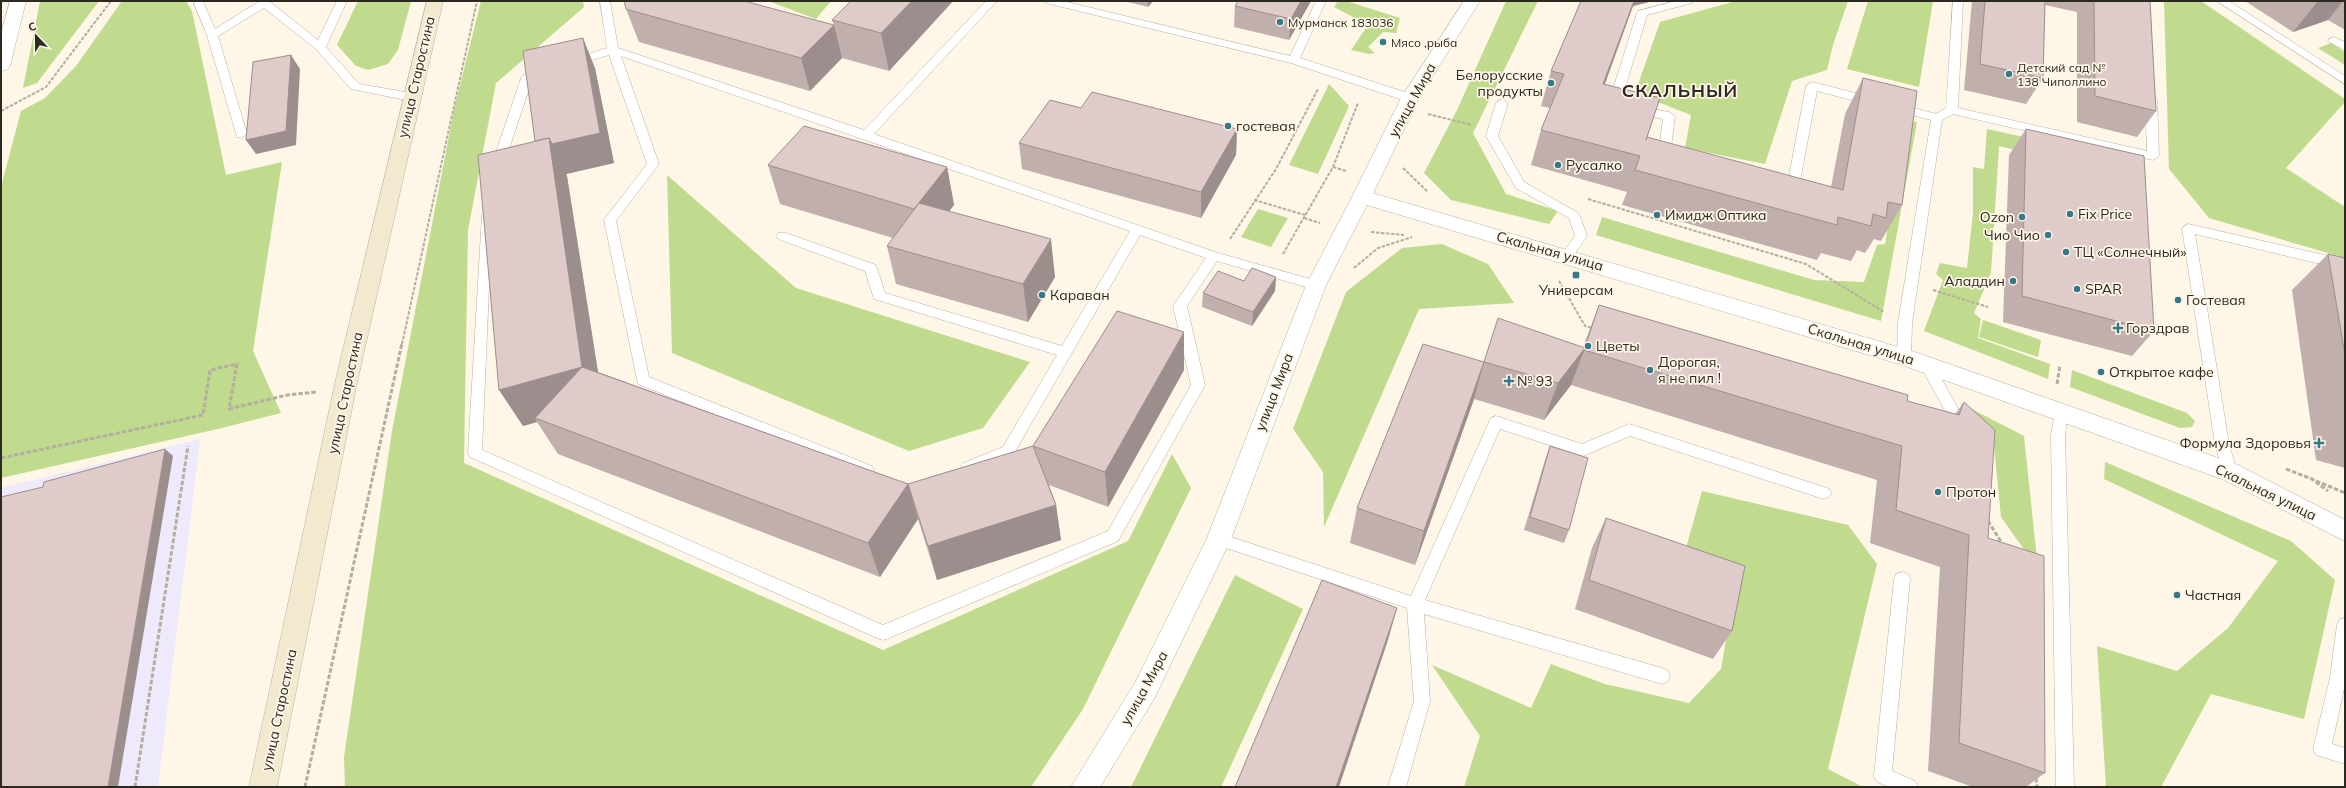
<svg xmlns="http://www.w3.org/2000/svg" width="2346" height="788" viewBox="0 0 2346 788" font-family="Mulish,sans-serif">
  <rect width="100%" height="100%" fill="#fef6e6"/>
  <path fill="#eeeafc" d="M200,439L158,787H1V488Z"/>
  <g fill="#c0db8d">
    <path d="M40,1H99L37,83L23,88Z"/>
    <path d="M122,1H186L192,11L226,175L282,162L253,351L281,413L222,428L1,478V187L21,111L45,98L76,66Z"/>
    <path d="M358,1H411L398,50L388,64L368,70L356,66L337,45Z"/>
    <path d="M481,1H583L584,7L496,83L468,230L464,463L883,650L1128,541L1172,454L1191,488L1083,709L1031,787H345L344,757L392,431L455,105Z"/>
    <path d="M768,1H831L816,19Z"/>
    <path d="M1338,1H1346L1400,18L1396,33L1383,32L1368,47L1375,53L1369,54L1351,50L1368,25L1334,7Z"/>
    <path d="M1506,1H1538L1473,133L1506,194L1558,211L1549,224L1451,200L1424,173L1457,110Z"/>
    <path d="M1736,1H1848L1833,45L1827,70L1792,81L1765,164L1685,148L1691,115L1635,93L1660,22Z"/>
    <path d="M1868,1H1933L1919,87L1847,69Z"/>
    <path d="M2164,1H2201L2345,99V102L2286,168L2345,207V258L2209,218L2169,169Z"/>
    <path d="M2331,43L2345,52V65L2318,48Z"/>
    <path d="M1329,84L1349,106L1318,174L1289,165Z"/>
    <path d="M1906,121L1917,122L1881,321L1596,235L1602,217L1814,280L1864,282L1877,245L1885,244Z"/>
    <path d="M1987,129L2115,157V174L1999,146L1991,273L1974,313L1981,319L1978,338L2050,364L2048,379L1924,331L1943,280L1936,274L1940,263L1967,268L1973,213V167L1984,169Z"/>
    <path d="M667,175L796,288L1030,362L983,428L909,451L672,353Z"/>
    <path d="M1258,209L1288,218L1271,247L1241,237Z"/>
    <path d="M1442,244L1488,264L1514,303L1419,309L1324,527L1323,472L1293,429L1346,292L1402,248Z"/>
    <path d="M1983,320L2041,340L2038,357L1979,337Z"/>
    <path d="M2072,370L2187,413L2195,421L2192,427L2180,428L2070,387Z"/>
    <path d="M1960,403L2024,436L2038,569L2001,517L1994,446Z"/>
    <path d="M2105,462L2291,541L2335,580L2304,719L2211,694L2161,787H2106L2097,646L2177,671L2228,628L2278,561L2104,479Z"/>
    <path d="M1702,491L1848,525L1877,564L1828,769L1863,787H1464L1480,736L1432,665L1531,708L1551,664L1605,684L1689,703L1721,669L1734,592L1682,562Z"/>
    <path d="M1235,575L1303,609L1221,787H1131Z"/>
  </g>
  <g fill="none" stroke-linecap="round" stroke-linejoin="round">
    <g stroke="#b8b1a2" stroke-width="1">
      <g id="service">
        <path d="M193,1H203L215,29L258,2L257,1H269L318,40L337,1H347L326,47L359,84L411,93L417,97L411,101L351,89L316,49L264,8L218,36L247,134L241,138L237,137L207,35Z"/>
        <path d="M600,1H610L618,48L864,130L986,1H997L874,134L1218,253L1321,282L1323,285L1316,290L1217,261L1187,306L1205,385L1118,541L889,638L883,640L877,638L470,457L468,453L482,215H490L492,218L482,450L883,625L1108,531L1191,385L1173,306L1206,258L1140,235L1013,455L968,473L963,471L961,467L963,463L1003,447L1057,355L874,299L865,271L778,239L776,236L778,233H786L876,265L885,293L1062,346L1130,231L621,56L659,164L616,221L649,377L872,466L874,470L872,474L867,476L862,474L638,384L604,220L647,164L609,55L574,65L568,62L570,60L607,48Z"/>
        <path d="M1045,1H1063L1290,56L1316,1H1326L1300,58L1414,95L1416,98L1410,102L1406,101L1291,63L1046,3Z"/>
        <path d="M1676,1H1693L1692,3L1647,15L1620,105L1618,108H1610L1608,105L1637,13L1638,11Z"/>
        <path d="M1953,1H1963L1958,108L2147,151L2145,99L2151,95L2157,99L2159,156L2153,160L1953,114L1942,120L1912,323L1911,357L1909,361H1899L1897,357L1898,323L1931,120L1893,110L1891,107L1897,103L1936,114L1946,108Z"/>
        <path d="M2217,1H2229L2345,76V84Z"/>
        <path d="M2333,37L2345,42V50L2329,42L2328,40Z"/>
        <path d="M545,69L551,72L549,74L532,80L503,167L501,170H493L491,167L521,78L523,76Z"/>
        <path d="M1812,82L1875,98L1877,101L1871,105L1817,91L1798,192L1792,196L1784,194L1782,191L1787,187L1806,86Z"/>
        <path d="M1502,99L1508,103L1498,136L1524,182L1578,213L1580,216L1587,236L1571,259H1561L1560,256L1575,236L1569,218L1516,188L1486,136L1496,103Z"/>
        <path d="M1637,106L1669,112L1675,116L1670,155L1674,158L1672,161H1664L1658,157L1663,119L1633,113L1631,110L1633,107Z"/>
        <path d="M2188,224L2333,257L2345,262V273L2329,266L2195,234L2229,444L2237,472L2235,476L2230,478L2225,476L2223,472L2215,444L2182,228Z"/>
        <path d="M1927,360L1932,361L1967,425L1969,429L1967,433L1962,435L1957,433L1920,365L1922,361Z"/>
        <path d="M2061,406L2066,408L2068,412L2065,435L2074,787H2056L2051,435L2056,408Z"/>
        <path d="M1496,416L1582,444L1629,424L1824,487L1829,489L1831,493L1829,497L1824,499L1630,436L1583,456L1500,429L1425,600L1662,668L1668,671L1670,676L1668,681L1662,684L1424,614L1430,701L1406,787H1388L1414,701L1407,608L1214,544L1211,539L1214,534L1219,533L1411,596L1489,422L1491,418Z"/>
        <path d="M1902,572L1908,574L1910,579L1892,771L1915,781L1918,787H1889L1877,782L1874,776L1894,579L1896,574Z"/>
        <path d="M2345,618V684L2332,744L2345,748V764L2316,755L2313,749L2330,678L2337,625L2339,620Z"/>
      </g>
    </g>
    <g stroke="#b8b1a2" stroke-width="1">
      <g id="minor">
        <path d="M10,1H26L10,66L7,70L1,71V34Z"/>
        <path d="M1464,1H1480L1419,98L1369,202L1362,204L1355,202L1352,197L1401,98Z"/>
      </g>
    </g>
    <g stroke="#b8b1a2" stroke-width="1">
      <path id="tertiary" d="M1362,190L1912,351L2238,465L2345,520V541L2222,479L1899,364L1367,205L1326,285L1231,539L1154,699L1100,787H1071L1136,681L1207,538L1306,285L1352,197L1355,192Z"/>
    </g>
    <g stroke="#b8b1a2" stroke-width="1">
      <path id="secondary" d="M427,1H443L357,383L277,787H249L335,383Z"/>
    </g>
    <g stroke="#b4aea1" stroke-width="2" stroke-dasharray="3.5 1.5" stroke-linecap="butt">
      <path d="M1,111L46,87L111,1"/>
      <path d="M1428,114L1472,125"/>
      <path d="M1333,167L1346,171"/>
      <path d="M1403,168L1427,191"/>
      <path d="M1588,199L1806,264L1884,312"/>
      <path d="M1254,200L1305,215"/>
      <path d="M1304,218L1320,223"/>
      <path d="M1371,232L1404,235"/>
      <path d="M1230,239L1276,169L1318,89"/>
      <path d="M1283,254L1333,167L1358,103"/>
      <path d="M1354,268L1378,248L1412,237"/>
      <path d="M1559,281L1585,326L1592,328"/>
      <path d="M1933,290L1988,307"/>
      <path d="M402,344L477,1"/>
    </g>
    <g stroke="#b4aea1" stroke-width="3" stroke-dasharray="4.5 2" stroke-linecap="butt">
      <path d="M2057,384L2060,365"/>
      <path d="M1,458L203,415L210,370L237,364L229,409L287,395L317,392"/>
      <path d="M2286,469L2312,479L2328,491"/>
      <path d="M2316,481L2345,493"/>
      <path d="M1988,521L2003,545"/>
      <path d="M2036,778L2037,787"/>
      <path d="M135,787L188,446"/>
      <path d="M305,787L402,343"/>
    </g>
    <use href="#service" fill="#fff" fill-rule="evenodd"/>
    <use href="#minor" fill="#fff" fill-rule="evenodd"/>
    <use href="#tertiary" fill="#fff" fill-rule="evenodd"/>
    <use href="#secondary" fill="#f2e9cf" fill-rule="evenodd"/>
  </g>
  <g fill="#c0afad">
    <path d="M851,1H953L889,71L842,58L810,91L639,42L626,9L834,25L832,20Z"/>
    <path d="M1124,1H1153L1148,7Z"/>
    <path d="M1311,1L1289,40L1234,27L1235,6Z"/>
    <path d="M1581,1H1653L1633,6L1605,84L1646,138L1831,187L1845,114L1863,78L1902,205L1881,241L1874,239L1865,253L1857,250L1851,261L1821,253L1817,260L1622,205L1627,192L1531,165L1541,130L1550,108L1541,106L1551,71Z"/>
    <path d="M1972,1H2150L2156,111L2137,137L2077,122V12L2045,5L2043,78L2026,104L1964,90Z"/>
    <path d="M2245,1H2345V30L2328,20L2293,32Z"/>
    <path d="M595,68L614,163L566,174L567,176L598,372L908,484L1033,446L1184,370L1108,507L1049,485L1056,505L1061,540L937,580L918,519L880,577L558,454L537,422L523,426L535,141Z"/>
    <path d="M1081,108L1237,129L1236,155L1201,218L1022,169L1019,143Z"/>
    <path d="M2026,129L2154,331L2132,356L2003,322L2009,155Z"/>
    <path d="M768,165L947,167L954,205L949,211L1055,277L1028,322L896,284L887,246L893,238L780,204Z"/>
    <path d="M2328,254L2345,258V468L2316,460L2292,290Z"/>
    <path d="M1276,277L1275,291L1252,326L1202,307L1203,293L1244,281Z"/>
    <path d="M1599,305L1907,401L1955,414L1964,402L1988,538L2045,773L2026,787H1973L1928,771L1940,567L1870,543L1877,480L1571,385L1544,420L1474,399L1415,565L1350,543L1357,508L1484,362L1583,347Z"/>
    <path d="M1550,446L1569,530L1564,543L1524,530L1545,460Z"/>
    <path d="M1606,518L1732,631L1713,659L1575,609L1592,548Z"/>
  </g>
  <g fill="#9c8e8d">
    <path d="M912,1H953L889,71L881,33Z"/>
    <path d="M1148,1H1153L1148,7Z"/>
    <path d="M1301,1H1311L1289,40L1291,19Z"/>
    <path d="M1634,1H1653L1633,6L1592,119L1603,84Z"/>
    <path d="M2318,1H2343L2328,20L2293,32Z"/>
    <path d="M834,25L842,58L810,91L801,58Z"/>
    <path d="M583,38L595,68L614,163L566,174L567,176L603,404L535,418L537,422L523,426L499,390L549,138Z"/>
    <path d="M291,55L300,69L296,145L256,154L246,140Z"/>
    <path d="M1237,129L1236,155L1201,218V192Z"/>
    <path d="M947,167L954,205L922,247L914,209Z"/>
    <path d="M1051,239L1055,277L1028,322L1023,284Z"/>
    <path d="M1276,277L1275,291L1252,326L1253,312Z"/>
    <path d="M1184,332V370L1108,507L1105,472Z"/>
    <path d="M1585,348L1571,385L1544,420L1558,383Z"/>
    <path d="M1484,362L1474,399L1415,565L1424,531Z"/>
    <path d="M165,449L173,456L118,787H108Z"/>
    <path d="M908,484L918,519L880,577L868,543Z"/>
    <path d="M1056,505L1061,540L937,580L928,546Z"/>
    <path d="M1397,608L1388,640L1339,787H1336Z"/>
  </g>
  <g fill="#dfcbc9" stroke="#9c8e8d">
    <path d="M624,1H744L834,25L801,58L626,9Z"/>
    <path d="M851,1H912L881,33L832,20Z"/>
    <path d="M1238,1H1301L1291,19L1235,6Z"/>
    <path d="M1581,1H1634L1603,84L1660,98L1646,140L1647,137L1843,190L1863,78L1917,91L1902,205L1888,202L1886,218L1873,214L1871,226L1838,217L1837,225L1635,170L1640,156L1541,130L1564,74L1551,71Z"/>
    <path d="M1985,1H2045L2043,78L1980,64Z"/>
    <path d="M2094,1H2150L2156,111L2095,96Z"/>
    <path d="M583,38L600,133L552,144L549,138L535,141L523,51Z"/>
    <path d="M291,55L286,131L246,140L253,62Z"/>
    <path d="M1092,92L1237,129L1201,192L1019,143L1050,100L1081,108Z"/>
    <path d="M804,126L947,167L914,209L768,165Z"/>
    <path d="M2026,129L2144,156L2154,331L2022,296Z"/>
    <path d="M549,138L582,367L499,390L478,155Z"/>
    <path d="M919,203L1051,239L1023,284L887,246Z"/>
    <path d="M2328,254L2345,258V355Z"/>
    <path d="M1252,268L1276,277L1253,312L1203,293L1218,271L1244,281Z"/>
    <path d="M1599,305L1908,395L1907,401L1959,415L1964,402L1995,430L1988,538L2044,556L2045,773L1959,743L1969,535L1896,510L1902,446L1584,350Z"/>
    <path d="M1117,311L1184,332L1105,472L1033,446Z"/>
    <path d="M1498,318L1585,348L1558,383L1484,362Z"/>
    <path d="M1423,344L1484,362L1424,531L1357,508Z"/>
    <path d="M582,367L908,484L868,543L535,418Z"/>
    <path d="M1033,446L1056,505L928,546L908,484Z"/>
    <path d="M1550,446L1588,458L1569,530L1530,517Z"/>
    <path d="M165,449L108,787H1V497L43,487L44,482Z"/>
    <path d="M1606,518L1745,566L1732,631L1589,580Z"/>
    <path d="M1322,580L1397,608L1336,787H1235Z"/>
  </g>
  <g fill="#36778a" stroke="#fef6e6" stroke-width="1.5">
    <circle cx="1280" cy="22" r="4"/>
    <circle cx="1383" cy="42" r="4"/>
    <circle cx="2009" cy="74" r="4"/>
    <circle cx="1551" cy="83" r="4"/>
    <circle cx="1228" cy="126" r="4"/>
    <circle cx="1558" cy="165" r="4"/>
    <circle cx="2070" cy="214" r="4"/>
    <circle cx="1657" cy="215" r="4"/>
    <circle cx="2022" cy="217" r="4"/>
    <circle cx="2048" cy="235" r="4"/>
    <circle cx="2066" cy="252" r="4"/>
    <rect x="1572" y="271" width="8" height="8" rx="2"/>
    <circle cx="2013" cy="281" r="4"/>
    <circle cx="2077" cy="289" r="4"/>
    <circle cx="1042" cy="295" r="4"/>
    <circle cx="2178" cy="300" r="4"/>
    <path d="M2116 322h4v4h4v4h-4v4h-4v-4h-4v-4h4z"/>
    <circle cx="1588" cy="346" r="4"/>
    <circle cx="1650" cy="370" r="4"/>
    <circle cx="2101" cy="372" r="4"/>
    <path d="M1507 375h4v4h4v4h-4v4h-4v-4h-4v-4h4z"/>
    <path d="M2317 437h4v4h4v4h-4v4h-4v-4h-4v-4h4z"/>
    <circle cx="1938" cy="492" r="4"/>
    <circle cx="2177" cy="595" r="4"/>
  </g>
  <g text-anchor="middle" dominant-baseline="central" stroke-width="3.5" stroke-linejoin="round" paint-order="stroke">
    <g font-size="12" fill="#2c2923" stroke="#fef6e6" text-anchor="start">
      <text x="1288" y="22">Мурманск 183036</text>
      <text x="1391" y="42">Мясо ,рыба</text>
      <text x="2017" y="67">Детский сад №<tspan x="2017" dy="14">138 Чиполлино</tspan></text>
    </g>
    <g font-size="14" fill="#2c2923" stroke="#fef6e6" text-anchor="start">
      <text x="1543" y="75" text-anchor="end">Белорусские<tspan x="1543" dy="16">продукты</tspan></text>
      <text x="1236" y="126">гостевая</text>
      <text x="1566" y="165">Русалко</text>
      <text x="2078" y="214">Fix Price</text>
      <text x="1665" y="215">Имидж Оптика</text>
      <text x="2014" y="217" text-anchor="end">Ozon</text>
      <text x="2040" y="235" text-anchor="end">Чио Чио</text>
      <text x="2074" y="252">ТЦ «Солнечный»</text>
      <text x="2005" y="281" text-anchor="end">Аладдин</text>
      <text x="2085" y="289">SPAR</text>
      <text x="1576" y="290" text-anchor="middle">Универсам</text>
      <text x="1050" y="295">Караван</text>
      <text x="2186" y="300">Гостевая</text>
      <text x="2126" y="328">Горздрав</text>
      <text x="1596" y="346">Цветы</text>
      <text x="1658" y="362">Дорогая,<tspan x="1658" dy="16">я не пил !</tspan></text>
      <text x="2109" y="372">Открытое кафе</text>
      <text x="1517" y="381">№ 93</text>
      <text x="2311" y="443" text-anchor="end">Формула Здоровья</text>
      <text x="1946" y="492">Протон</text>
      <text x="2185" y="595">Частная</text>
    </g>
    <g font-size="14" fill="#2c2923" stroke="#fef6e6">
      <text transform="translate(416 77) rotate(-77)">улица Старостина</text>
      <text transform="translate(1412 100) rotate(-61)">улица Мира</text>
      <text transform="translate(1550 251) rotate(16)">Скальная улица</text>
      <text transform="translate(1861 344) rotate(17)">Скальная улица</text>
      <text transform="translate(1274 392) rotate(-69)">улица Мира</text>
      <text transform="translate(345 393) rotate(-78)">улица Старостина</text>
      <text transform="translate(2266 492) rotate(26)">Скальная улица</text>
      <text transform="translate(1144 688) rotate(-61)">улица Мира</text>
      <text transform="translate(279 710) rotate(-78)">улица Старостина</text>
    </g>
    <g font-size="18" font-weight="bold" letter-spacing="1" fill="#2c2923" stroke="#fef6e6">
      <text x="1680" y="90">СКАЛЬНЫЙ</text>
    </g>
  </g>
  <rect width="2346" height="788" fill="none" stroke="#2c2923" stroke-width="4"/>
  <g transform="translate(36 36) rotate(338)" stroke="#fef6e6" stroke-width="3" paint-order="stroke">
  <path d="M0-3L7 15L0 10L-7 15Z" fill="#2c2923"/>
  <text y="-6" font-size="11" font-weight="bold" text-anchor="middle" fill="#2c2923">С</text>
  </g>
</svg>
